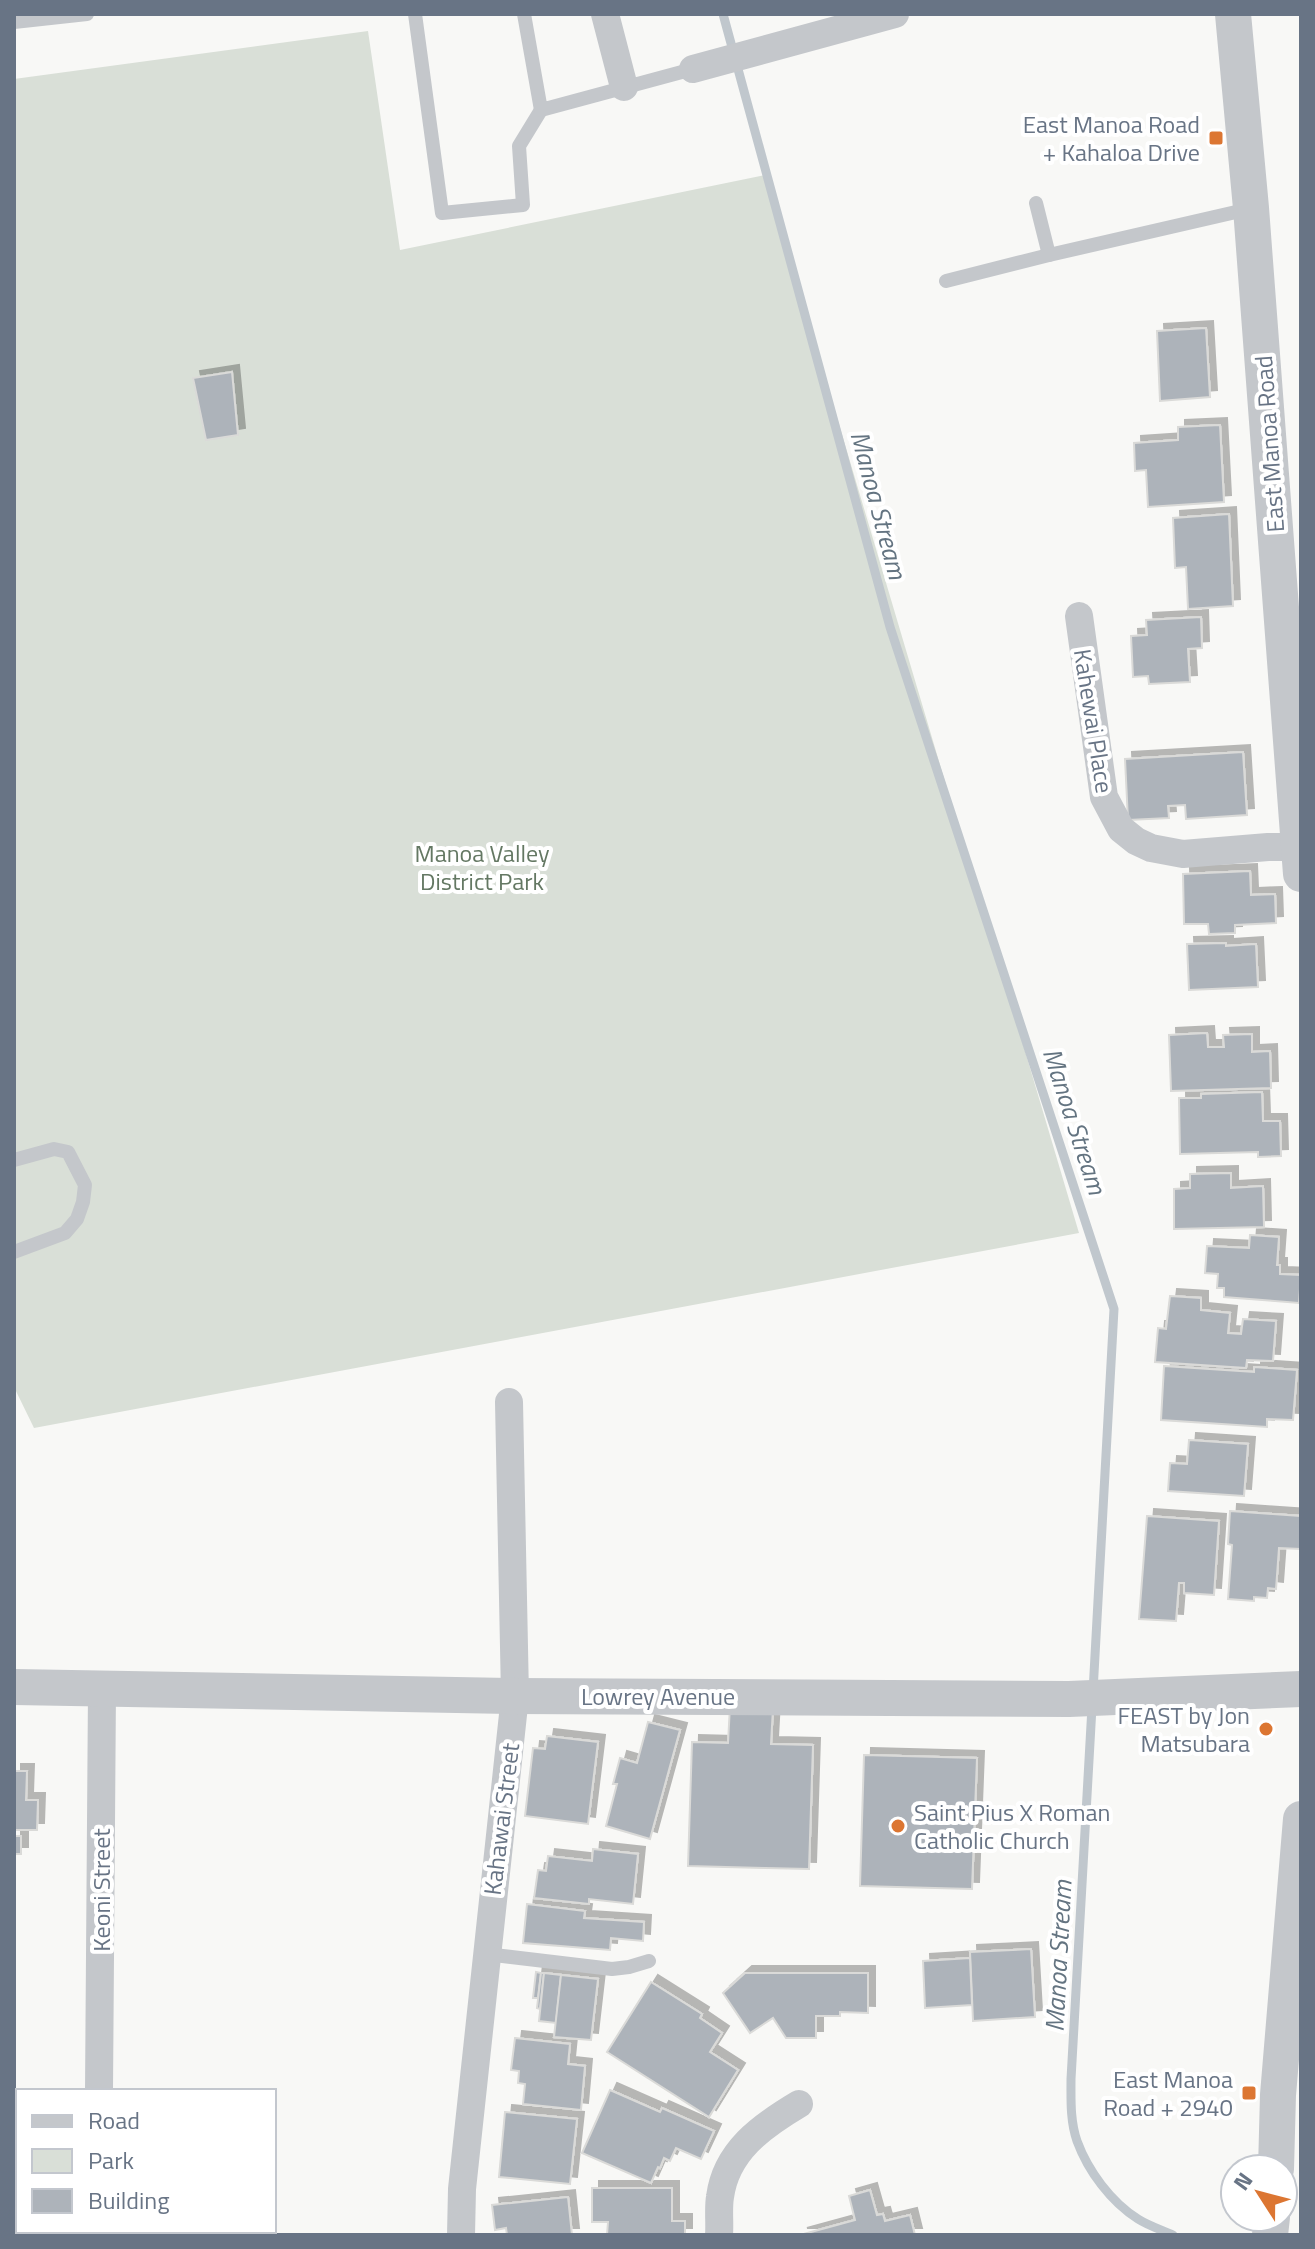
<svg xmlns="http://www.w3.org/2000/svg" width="1315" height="2249" viewBox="0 0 1315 2249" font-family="'Titillium Web',sans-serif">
  <defs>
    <filter id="shadow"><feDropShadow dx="7" dy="-7" stdDeviation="0" flood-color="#0004"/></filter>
  </defs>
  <rect width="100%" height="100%" fill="#f8f8f6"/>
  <path fill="#d9dfd7" d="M368,31L400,250L765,175L1079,1233L34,1428L14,1387V79Z"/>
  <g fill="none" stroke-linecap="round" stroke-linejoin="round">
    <g stroke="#c0c7cd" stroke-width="9">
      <path d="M723,14L890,627L1114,1309L1093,1692"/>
      <path d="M1092,1707L1071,2079C1071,2099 1070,2121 1077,2141C1088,2171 1111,2202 1138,2219C1149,2226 1162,2230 1173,2235"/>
    </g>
  </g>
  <g fill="#adb3ba" stroke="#dadad8" stroke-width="2" filter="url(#shadow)">
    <path d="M1206,328L1210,397L1160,401L1157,331Z"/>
    <path d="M232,372L238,435L206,440L193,378Z"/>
    <path d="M1220,425L1224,502L1148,507L1146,470L1135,471L1134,443L1178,440V427Z"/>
    <path d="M1229,514L1233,606L1188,609L1186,567L1175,568L1173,518Z"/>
    <path d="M1201,617L1202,648L1188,649L1190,682L1149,684L1148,676L1133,677L1131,636L1147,635L1146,620Z"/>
    <path d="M1243,752L1247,815L1186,819L1185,805L1168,806L1169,818L1128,820L1125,759Z"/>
    <path d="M1250,871L1251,895L1275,894L1276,923L1235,925V933L1209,934L1208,924H1184L1183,874Z"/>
    <path d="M1226,943V946L1256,944L1258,987L1189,990L1187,944Z"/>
    <path d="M1207,1033L1208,1047H1224L1223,1035L1252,1034V1052L1270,1051L1271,1088L1171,1091L1169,1035Z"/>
    <path d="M1262,1092L1263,1121H1280L1281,1156L1258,1157V1152L1180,1154L1179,1098H1201V1094Z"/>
    <path d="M1231,1173V1188L1263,1186L1264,1227L1174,1229V1189L1190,1188V1174Z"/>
    <path d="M1250,1235L1279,1237L1277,1265H1280V1274L1301,1275L1299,1303L1224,1297V1288H1217L1218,1274L1205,1273L1207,1246L1249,1248Z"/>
    <path d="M1170,1296L1201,1298V1310L1230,1313L1228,1333L1241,1334L1243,1319L1276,1321L1273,1361L1247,1360L1246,1368L1155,1362L1158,1328L1166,1329Z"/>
    <path d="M1164,1366L1254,1372V1367L1297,1370L1293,1420L1267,1419V1427L1161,1420Z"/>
    <path d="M1189,1440L1248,1444L1244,1496L1168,1491L1170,1463L1187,1464Z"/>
    <path d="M1230,1511L1301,1516V1549L1279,1548L1276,1589L1268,1588L1267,1598L1254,1597V1601L1228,1599L1232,1545L1228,1544Z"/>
    <path d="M1147,1516L1219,1521L1214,1595L1184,1593V1583H1179L1176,1621L1139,1619Z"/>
    <path d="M730,1706L773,1708L771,1744L813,1745L809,1869L688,1866L692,1742L728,1743Z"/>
    <path d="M648,1722L680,1730L650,1839L606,1826L617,1784H613L620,1758L637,1763Z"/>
    <path d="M547,1736L598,1742L588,1824L525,1816L533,1748L545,1749Z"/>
    <path d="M864,1755L977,1758L972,1889L860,1886Z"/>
    <path d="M14,1771H27L26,1800H38L37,1830H14Z"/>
    <rect x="14" y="1836" width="7" height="18"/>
    <path d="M593,1849L638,1854L633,1904L589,1899V1904L534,1898L538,1870L546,1871L548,1856L592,1861Z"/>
    <path d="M527,1904L585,1911L584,1918L644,1922L643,1941L611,1938L610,1950L523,1943Z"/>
    <path d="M1031,1949L1035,2017L973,2021L970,1952Z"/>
    <path d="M970,1958L972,2005L925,2008L923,1961Z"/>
    <path d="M536,1972L541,1973L538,1998H533Z"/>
    <path d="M541,1973H544L540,2009L537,2008Z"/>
    <path d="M544,1973L561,1975L556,2023L539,2021Z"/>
    <path d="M745,1973H868V2013L840,2012V2016H816V2038H786L773,2018L750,2033L723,1993Z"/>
    <path d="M561,1975L598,1979L591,2040L554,2037Z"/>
    <path d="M651,1982L702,2014L700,2018L722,2033L710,2052L738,2070L709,2117L607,2052Z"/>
    <path d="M515,2038L570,2044L568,2064L585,2066L581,2110L523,2104L525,2084L518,2083L519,2071L511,2070Z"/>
    <path d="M610,2090L660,2112L662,2108L714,2131L701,2159L676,2148L670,2161L664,2158L660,2168L658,2167L651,2183L582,2153Z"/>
    <path d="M505,2112L577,2119L570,2184L499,2177Z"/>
    <rect x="14" y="2139" width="4" height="23"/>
    <path d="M592,2188H672V2221H685V2235H607L608,2222H592Z"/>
    <path d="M870,2190L877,2215L883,2214L885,2221L910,2215L915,2235H800L855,2220L849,2196Z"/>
    <path d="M568,2197L572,2235H507L506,2228L495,2230L492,2205Z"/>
    <path d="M14,2205L18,2206V2231H40V2235H14Z"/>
  </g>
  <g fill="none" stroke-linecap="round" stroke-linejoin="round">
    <g stroke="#c4c7cb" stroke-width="14">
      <path d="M415,14L442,213L523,205L519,146L541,110"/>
      <path d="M524,14L541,110L693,69"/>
      <path d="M14,22L87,14"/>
      <path d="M1036,203L1049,255"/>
      <path d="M946,281L1049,255L1249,209"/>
      <path d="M14,1160L54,1149L68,1152L85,1185L83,1202L77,1219L65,1233L14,1252"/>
      <path d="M486,1954L612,1969L629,1967L649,1961"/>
    </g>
    <g stroke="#c4c7cb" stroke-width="28">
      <path d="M605,14L624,87"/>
      <path d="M693,69L895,14"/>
      <path d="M1079,616L1104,797L1121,829L1136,841L1151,848L1183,854L1268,847H1299"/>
      <path d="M99,2091L102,1689"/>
      <path d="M98,2235V2231"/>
      <path d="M461,2235L462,2189L515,1696L509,1402"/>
      <path d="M719,2235C720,2223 718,2209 720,2197C726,2151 762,2126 799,2104"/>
    </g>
    <g stroke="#c4c7cb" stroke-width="36">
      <path d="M1233,14L1251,208L1301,874"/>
      <path d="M14,1687L515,1696L1069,1699L1301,1689"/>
      <path d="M1276,2169L1278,2095L1301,1819"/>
      <path d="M1270,2235L1272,2217"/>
    </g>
  </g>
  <g fill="#dc7632" stroke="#fff" stroke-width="3">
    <rect x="1208" y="130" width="16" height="16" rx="4"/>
    <circle cx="1266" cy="1729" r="8"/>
    <circle cx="898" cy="1826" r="8"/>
    <rect x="1241" y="2085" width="16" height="16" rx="4"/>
  </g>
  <g text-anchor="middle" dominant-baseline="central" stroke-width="8" stroke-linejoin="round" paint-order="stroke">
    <g font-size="24" fill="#687485" stroke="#fff" text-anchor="end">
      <text x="1200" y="124">East Manoa Road<tspan x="1200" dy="28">+ Kahaloa Drive</tspan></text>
      <text x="1250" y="1715">FEAST by Jon<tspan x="1250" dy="28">Matsubara</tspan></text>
      <text x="914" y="1812" text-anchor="start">Saint Pius X Roman<tspan x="914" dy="28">Catholic Church</tspan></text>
      <text x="1233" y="2079">East Manoa<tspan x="1233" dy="28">Road + 2940</tspan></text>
    </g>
    <g font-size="24" fill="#687485" stroke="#fff">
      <text transform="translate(1269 444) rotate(-94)">East Manoa Road</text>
      <text transform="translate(1094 721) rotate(81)">Kahewai Place</text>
      <text x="658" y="1696">Lowrey Avenue</text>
      <text transform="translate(501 1819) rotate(-83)">Kahawai Street</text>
      <text transform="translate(101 1890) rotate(-90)">Keoni Street</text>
    </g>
    <g font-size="24" fill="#647863" stroke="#fff">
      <text x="482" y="853">Manoa Valley<tspan x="482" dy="28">District Park</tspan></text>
    </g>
    <g font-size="26" font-style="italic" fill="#647481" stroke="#fff">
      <text transform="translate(879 505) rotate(75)">Manoa Stream</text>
      <text transform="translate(1075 1121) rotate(72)">Manoa Stream</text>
      <text transform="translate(1058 1956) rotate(-87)">Manoa Stream</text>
    </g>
  </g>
  <rect width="1315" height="2249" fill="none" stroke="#687485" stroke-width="32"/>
  <rect x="16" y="2089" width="260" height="144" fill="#ffffff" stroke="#c3c7ce" stroke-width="2"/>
  <rect x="32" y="2115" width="40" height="12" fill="#c4c7cb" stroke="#c3c7ce" stroke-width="2"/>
  <text x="88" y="2129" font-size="24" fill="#687485">Road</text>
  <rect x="32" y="2149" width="40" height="24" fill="#d9dfd7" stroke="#c3c7ce" stroke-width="2"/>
  <text x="88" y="2169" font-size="24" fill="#687485">Park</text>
  <rect x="32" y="2189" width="40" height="24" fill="#adb3ba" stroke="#c3c7ce" stroke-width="2"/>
  <text x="88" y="2209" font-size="24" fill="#687485">Building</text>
  <g transform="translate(1259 2193) rotate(306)"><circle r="38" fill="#ffffff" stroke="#c3c7ce" stroke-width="2"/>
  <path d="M0-6L14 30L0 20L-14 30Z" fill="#dc7632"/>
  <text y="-12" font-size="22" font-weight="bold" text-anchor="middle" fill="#687485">N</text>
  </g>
</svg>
